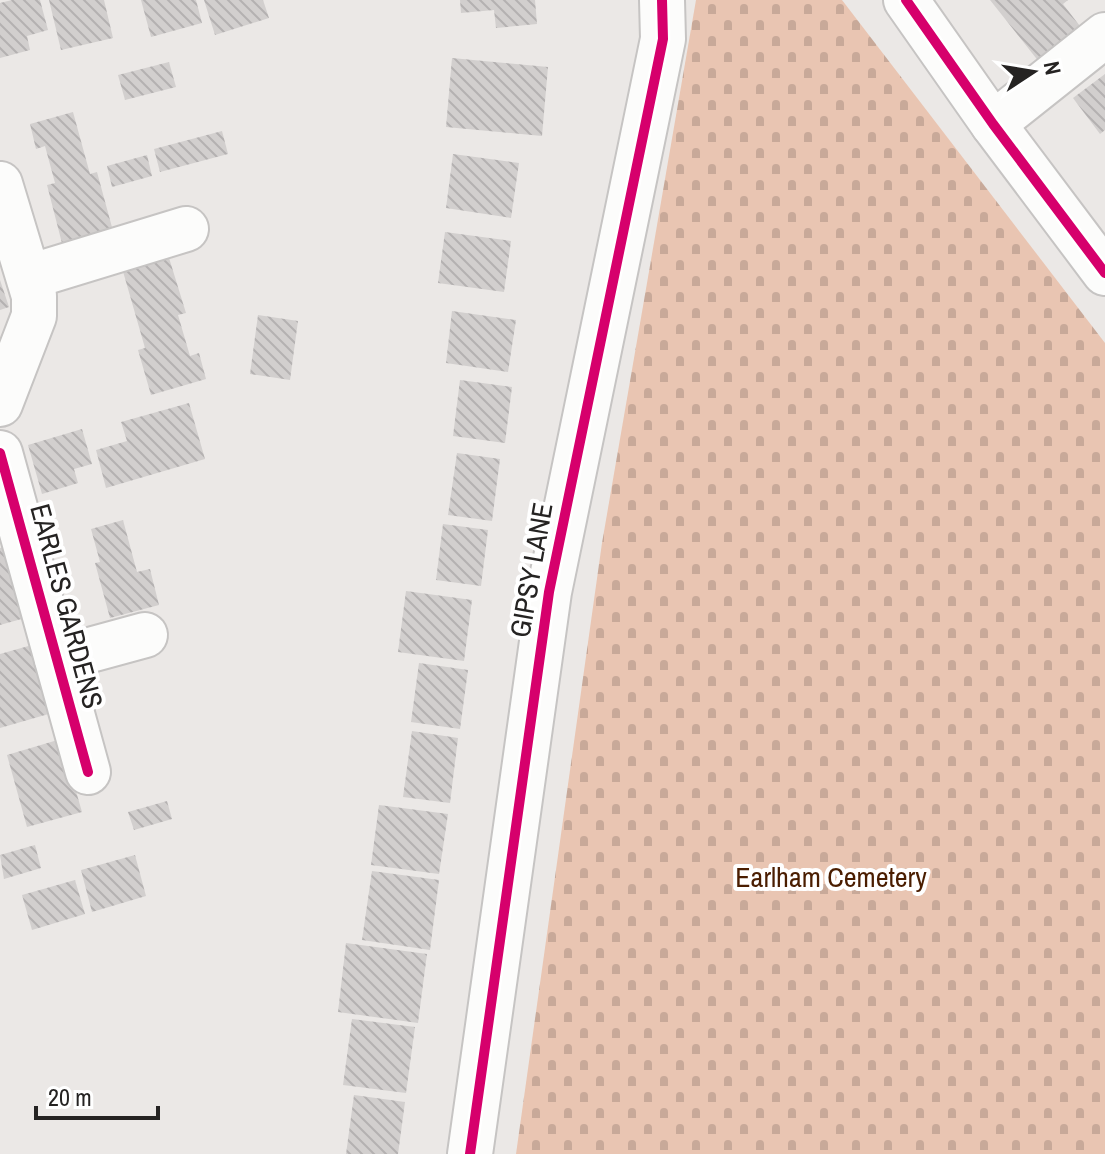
<svg xmlns="http://www.w3.org/2000/svg" width="1105" height="1154" viewBox="0 0 1105 1154" font-family="'Archivo Narrow',sans-serif">
  <defs>
    <pattern id="cemetery-stones" width="16" height="16" patternUnits="userSpaceOnUse" patternTransform="scale(2)"><rect width="16" height="16" fill="#e9c5b2"/><path d="M2 7V4a2 2 0 0 1 4 0v3zM10 15v-3a2 2 0 0 1 4 0v3z" fill="#c8a999"/></pattern>
    <pattern id="building-back-hatch" width="6" height="6" patternUnits="userSpaceOnUse" patternTransform="scale(2)"><rect width="6" height="6" fill="#d2cfce"/><path d="M-1 5l2 2M0 0l6 6M5-1l2 2" fill="none" stroke="#b4b1b1"/></pattern>
  </defs>
  <rect width="100%" height="100%" fill="#ebe8e6"/>
  <path fill="url(#cemetery-stones)" d="M696,0H842L1105,343V1154H516L602,543Z"/>
  <g fill="url(#building-back-hatch)">
    <path d="M12,0H40L48,30L27,36L30,50L0,58V3Z"/>
    <path d="M49,0H104L113,38L61,50Z"/>
    <path d="M141,0H196L202,23L151,37Z"/>
    <path d="M204,0H263L269,18L215,35Z"/>
    <path d="M460,0H535L537,24L496,28L494,10L461,13Z"/>
    <path d="M990,0H1068L1063,4L1089,38L1047,72Z"/>
    <path d="M452,58L548,67L542,136L446,127Z"/>
    <path d="M169,62L176,87L125,100L118,75Z"/>
    <path d="M1105,74V130L1100,134L1073,98Z"/>
    <path d="M73,112L90,174L97,172L116,242L65,255L47,185L55,183L45,146L36,149L30,124Z"/>
    <path d="M222,131L228,154L160,172L154,149Z"/>
    <path d="M453,154L519,163L511,218L446,208Z"/>
    <path d="M147,155L152,176L112,187L107,166Z"/>
    <path d="M445,232L511,241L504,292L438,283Z"/>
    <path d="M166,248L186,313L178,315L190,356L199,353L206,379L151,395L138,350L145,348L120,261Z"/>
    <path d="M0,280L9,307L0,310Z"/>
    <path d="M452,311L516,320L508,372L446,363Z"/>
    <path d="M258,315L298,321L290,380L250,374Z"/>
    <path d="M460,380L512,387L505,443L453,436Z"/>
    <path d="M189,403L205,459L106,488L96,450L127,441L121,422Z"/>
    <path d="M82,429L92,464L74,469L78,483L42,494L28,445Z"/>
    <path d="M457,453L500,459L492,521L448,515Z"/>
    <path d="M123,520L137,572L150,569L159,605L110,618L95,563L100,562L91,529Z"/>
    <path d="M443,524L488,530L481,586L436,580Z"/>
    <path d="M4,547L25,618L0,625V548Z"/>
    <path d="M406,591L472,600L464,661L398,652Z"/>
    <path d="M32,645L52,713L0,728V654Z"/>
    <path d="M419,663L468,670L460,729L411,722Z"/>
    <path d="M412,731L458,738L450,803L403,797Z"/>
    <path d="M61,739L82,812L27,827L7,755Z"/>
    <path d="M167,801L172,819L134,830L128,812Z"/>
    <path d="M379,805L448,814L439,874L371,865Z"/>
    <path d="M35,845L41,868L4,879L0,855Z"/>
    <path d="M135,855L146,896L92,912L81,870Z"/>
    <path d="M372,871L439,880L430,950L362,940Z"/>
    <path d="M75,880L85,914L32,930L22,895Z"/>
    <path d="M346,943L427,954L418,1023L338,1012Z"/>
    <path d="M352,1019L415,1027L406,1093L343,1085Z"/>
    <path d="M354,1095L405,1102L398,1154H346Z"/>
  </g>
  <g fill="none" stroke-linecap="round" stroke-linejoin="round">
    <g stroke="#c6c4c3" stroke-width="48">
      <g id="minor">
        <path d="M906,0L993,124L1105,273"/>
        <path d="M993,124L1105,35"/>
        <path d="M0,184L34,296V316L0,404"/>
        <path d="M29,277L186,229"/>
        <path d="M0,453L88,772"/>
        <path d="M57,659L145,635"/>
        <path d="M470,1154L549,592L663,39L662,0"/>
      </g>
    </g>
    <use href="#minor" stroke="#fcfcfb" stroke-width="44"/>
    <g stroke="#fff" stroke-width="15">
      <g id="cycleway">
        <path d="M906,0L993,124L1105,273"/>
        <path d="M0,453L88,772"/>
        <path d="M470,1154L549,592L663,39L662,0"/>
      </g>
    </g>
    <use href="#cycleway" stroke="#d6006c" stroke-width="10"/>
  </g>
  <g text-anchor="middle" dominant-baseline="central" stroke-width="8" stroke-linejoin="round" paint-order="stroke">
    <g font-size="28" fill="#252322" stroke="#fff">
      <text transform="translate(531 570) rotate(-80)">GIPSY LANE</text>
      <text transform="translate(67 606) rotate(75)">EARLES GARDENS</text>
    </g>
    <g font-size="28" fill="#4a1d00" stroke="#fff">
      <text x="831" y="877">Earlham Cemetery</text>
    </g>
  </g>
  <g transform="translate(1033 72) rotate(78)" stroke="#ffffff" stroke-width="6" paint-order="stroke">
  <path d="M0-6L14 30L0 20L-14 30Z" fill="#252322"/>
  <text y="-12" font-size="22" font-weight="bold" text-anchor="middle" fill="#252322">N</text>
  </g>
  <path d="M36 1106v12h122v-12" fill="none" stroke="#252322" stroke-width="4"/>
  <text x="48" y="1106" font-size="24" fill="#252322" stroke="#ffffff" stroke-width="6" paint-order="stroke">20 m</text>
</svg>
